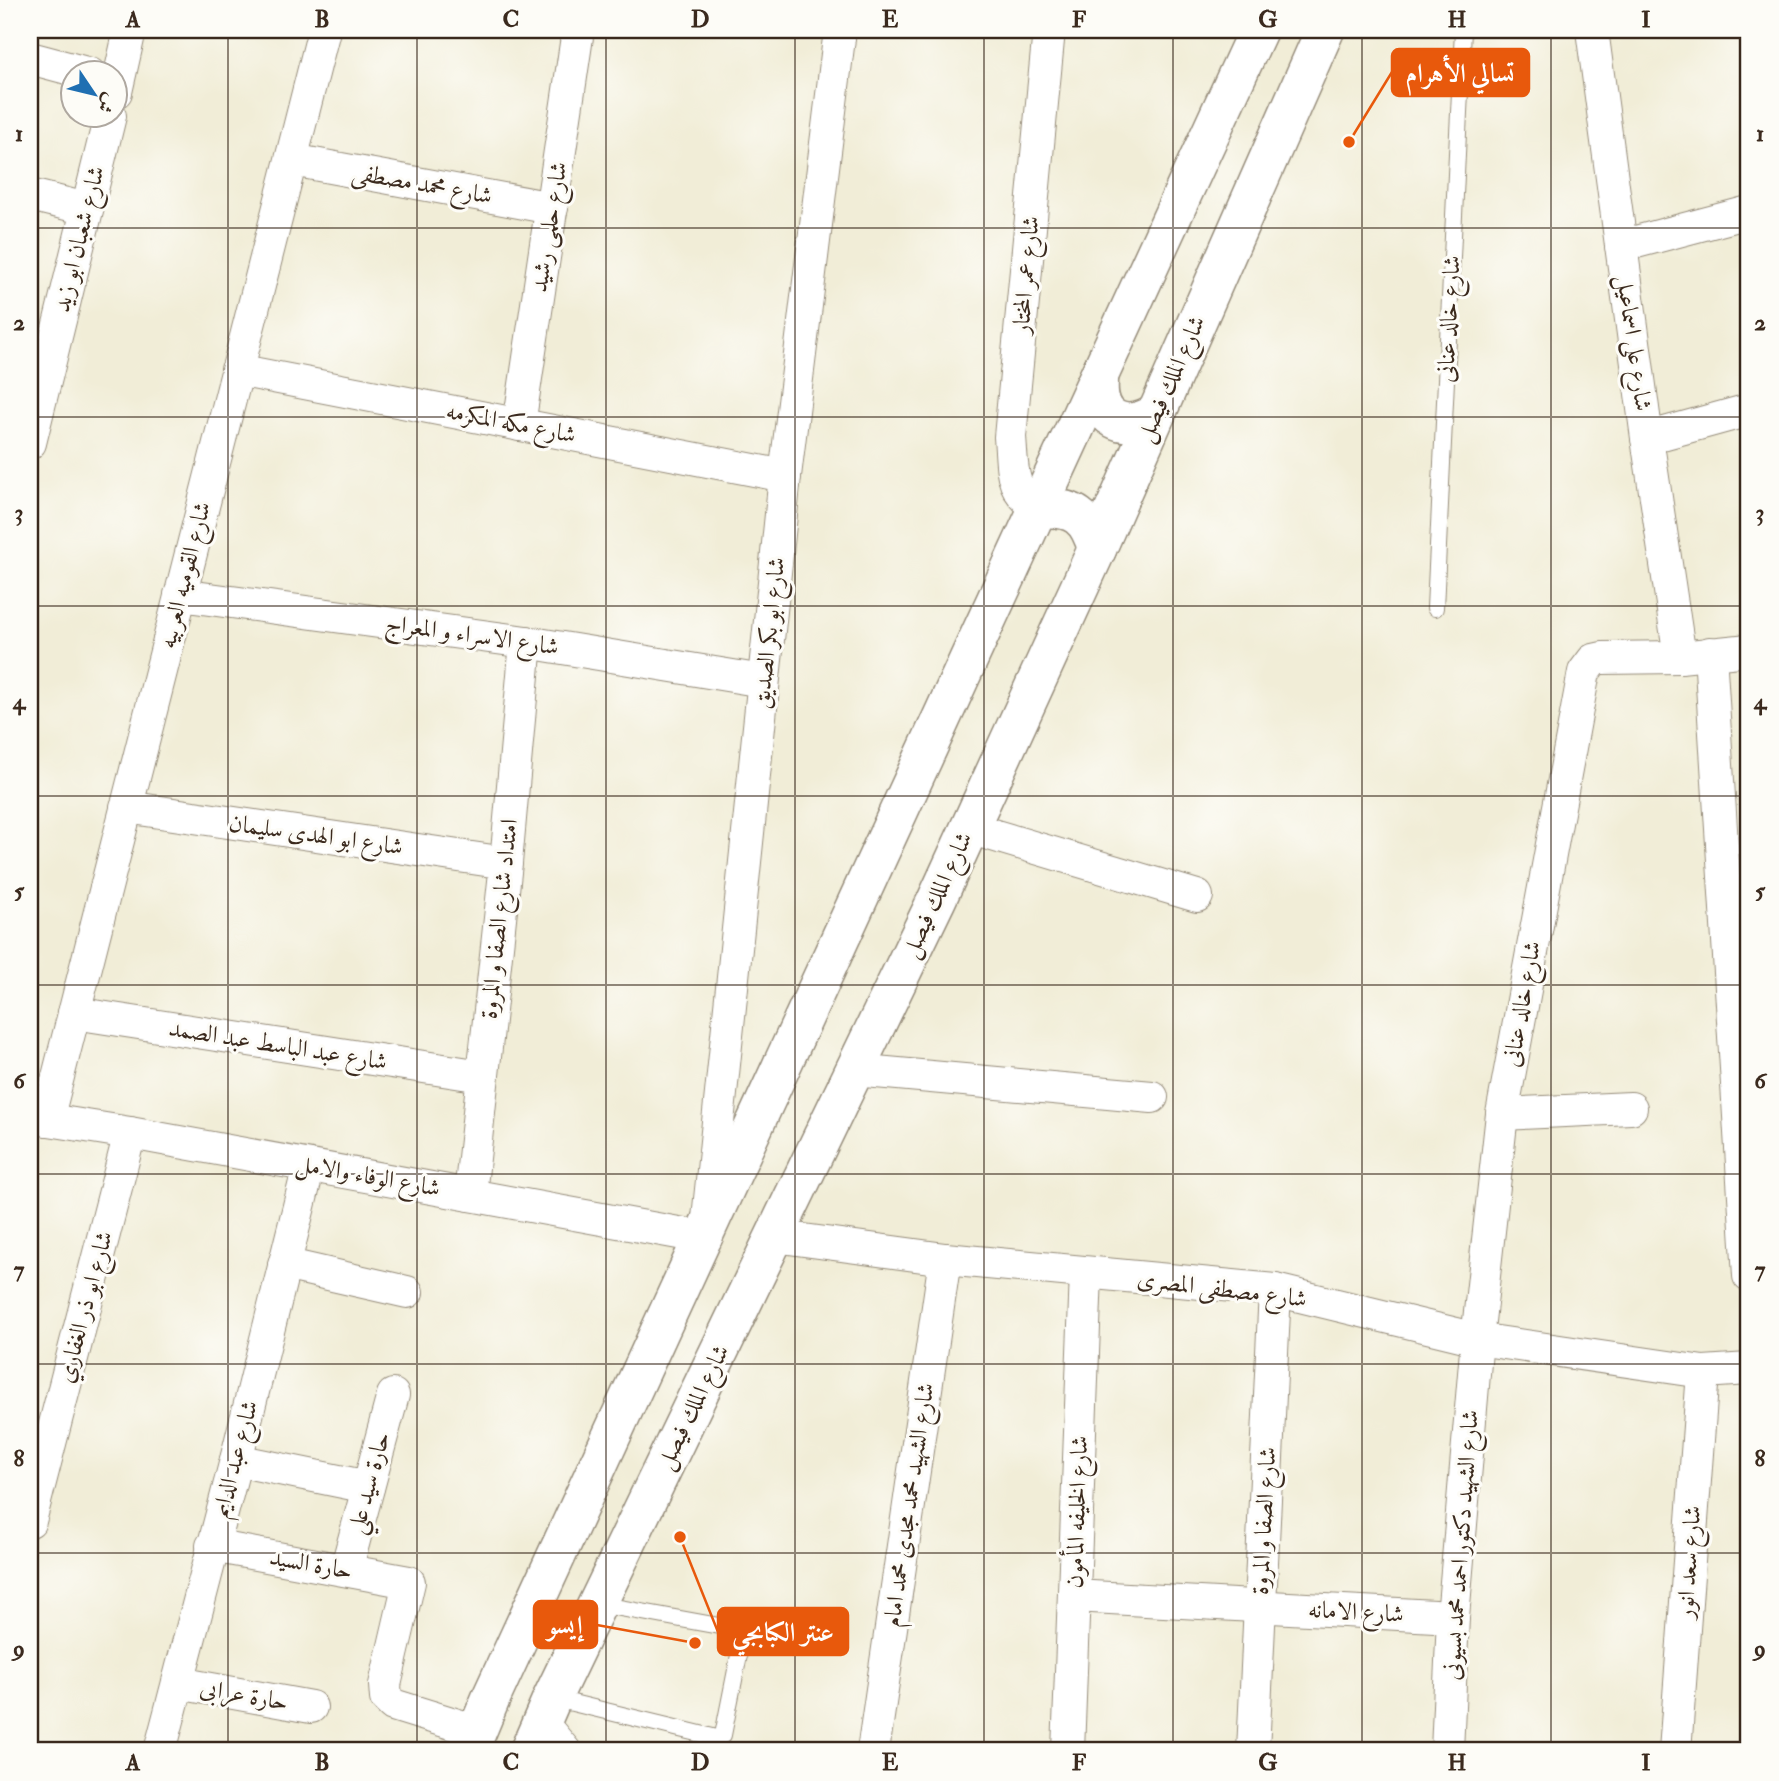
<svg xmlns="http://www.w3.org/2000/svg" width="1779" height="1781" viewBox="0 0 1779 1781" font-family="'IM FELL Double Pica',Amiri,serif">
  <rect width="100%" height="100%" fill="#fdfcf7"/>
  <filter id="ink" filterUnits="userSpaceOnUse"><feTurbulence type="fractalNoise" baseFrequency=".0143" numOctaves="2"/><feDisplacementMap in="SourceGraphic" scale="14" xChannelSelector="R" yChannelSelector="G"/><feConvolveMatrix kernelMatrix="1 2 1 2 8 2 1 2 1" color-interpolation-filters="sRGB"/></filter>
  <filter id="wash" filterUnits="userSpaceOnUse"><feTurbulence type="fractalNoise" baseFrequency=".00686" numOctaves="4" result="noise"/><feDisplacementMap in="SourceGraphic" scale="28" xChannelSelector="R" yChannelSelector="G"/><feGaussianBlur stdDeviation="1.57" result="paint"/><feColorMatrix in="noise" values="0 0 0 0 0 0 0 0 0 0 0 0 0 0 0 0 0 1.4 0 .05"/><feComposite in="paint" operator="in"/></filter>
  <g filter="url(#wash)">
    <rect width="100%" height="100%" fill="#f1edd7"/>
  </g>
  <g filter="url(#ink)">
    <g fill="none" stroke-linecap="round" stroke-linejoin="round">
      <g stroke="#968c7a" stroke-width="18">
        <g id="lane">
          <path d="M1435,608L1463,30"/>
          <path d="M552,1698L717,1738L723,1735L743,1635L741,1630L598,1604"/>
        </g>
      </g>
      <g stroke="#968c7a" stroke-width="34">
        <g id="street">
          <path d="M1592,30L1647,438L1680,657"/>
          <path d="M30,58L90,74"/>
          <path d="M116,92L130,30"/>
          <path d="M292,160L552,208"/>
          <path d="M30,195L87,209"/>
          <path d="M1621,246L1749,212"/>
          <path d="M237,370L785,476"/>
          <path d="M519,425L578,30"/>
          <path d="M1647,438L1749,410"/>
          <path d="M30,443L110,116"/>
          <path d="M1040,509C1009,490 1013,471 1010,437L1049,30"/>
          <path d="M180,595L526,642L763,681"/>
          <path d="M1710,653L1749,1276"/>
          <path d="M126,807L506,863"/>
          <path d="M969,828L1197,896"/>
          <path d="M74,1013L482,1076"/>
          <path d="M854,1070L1152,1097"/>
          <path d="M1502,1114L1631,1108"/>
          <path d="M30,1117L130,1133L706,1238L785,476L840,30"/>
          <path d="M47,1120L324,30"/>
          <path d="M470,1195L506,863L526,642"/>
          <path d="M774,1236L945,1259L1275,1290L1477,1339L1703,1372L1749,1369"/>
          <path d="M284,1264L407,1292"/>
          <path d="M236,1460L368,1487"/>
          <path d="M30,1521L130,1133"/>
          <path d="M212,1546L409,1582L385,1685L386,1698L393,1705L477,1731"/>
          <path d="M346,1570L393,1395"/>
          <path d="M1074,1596L1453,1617"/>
          <path d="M178,1683L311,1707"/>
          <path d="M541,1722L565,1751"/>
          <path d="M160,1751L236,1460L309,1166"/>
          <path d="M873,1751L945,1259"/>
          <path d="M1068,1751L1086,1273"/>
          <path d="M1253,1751L1275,1290"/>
          <path d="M1447,1751L1453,1617L1477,1339L1502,1114L1584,672L1593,660L1602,658L1680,657L1749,650"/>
          <path d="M1675,1751L1703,1372"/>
        </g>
      </g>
      <g stroke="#968c7a" stroke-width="41">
        <g id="primary">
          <path d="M1099,381C1096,419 1124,433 1155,414"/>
          <path d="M1040,509C1074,506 1088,517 1097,549"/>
          <path d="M469,1751L491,1698C750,1143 1006,587 1258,30"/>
          <path d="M529,1751L552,1698L937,899L1097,549L1325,30"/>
        </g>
      </g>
      <use href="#lane" stroke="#fff" stroke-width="16"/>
      <use href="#street" stroke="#fff" stroke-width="32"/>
      <use href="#primary" stroke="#fff" stroke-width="38"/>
    </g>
  </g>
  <path fill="none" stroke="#3b2a1e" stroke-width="2" stroke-opacity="0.55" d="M228,30V1751M417,30V1751M606,30V1751M795,30V1751M984,30V1751M1173,30V1751M1362,30V1751M1551,30V1751M30,228H1749M30,417H1749M30,606H1749M30,796H1749M30,985H1749M30,1174H1749M30,1364H1749M30,1553H1749"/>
  <g text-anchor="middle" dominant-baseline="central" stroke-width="6" stroke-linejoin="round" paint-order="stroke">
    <g font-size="24" fill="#3b2a1e" stroke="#fdfcf7">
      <text transform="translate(422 184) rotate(10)">شارع محمد مصطفى</text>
      <text transform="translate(549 227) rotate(-81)">شارع حلمى رشيد</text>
      <text transform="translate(79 239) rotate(-76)">شارع شعبان ابو زيد</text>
      <text transform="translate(1026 275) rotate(-85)">شارع عمر المختار</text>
      <text transform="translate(1449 319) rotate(-87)">شارع خالد عنانى</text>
      <text transform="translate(1634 343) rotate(82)">شارع على اسماعيل</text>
      <text transform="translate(1171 379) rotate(-66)">شارع الملك فيصل</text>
      <text transform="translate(511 423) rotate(11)">شارع مكه المكرمه</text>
      <text transform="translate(185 575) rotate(-76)">شارع القوميه العربيه</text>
      <text transform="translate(769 633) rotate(-84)">شارع ابو بكر الصديق</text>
      <text transform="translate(472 635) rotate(8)">شارع الاسراء و المعراج</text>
      <text transform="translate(316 835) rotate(8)">شارع ابو الهدى سليمان</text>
      <text transform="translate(937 895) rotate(-65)">شارع الملك فيصل</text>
      <text transform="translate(499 919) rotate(-84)">امتداد شارع الصفا و المروة</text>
      <text transform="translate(1522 1004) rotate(-80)">شارع خالد عنانى</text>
      <text transform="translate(278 1045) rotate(9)">شارع عبد الباسط عبد الصمد</text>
      <text transform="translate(368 1176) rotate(10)">شارع الوفاء والامل</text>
      <text transform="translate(1222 1289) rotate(7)">شارع مصطفى المصرى</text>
      <text transform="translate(85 1307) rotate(-75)">شارع ابو ذر الغفاري</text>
      <text transform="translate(693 1407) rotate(-64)">شارع الملك فيصل</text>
      <text transform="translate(235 1459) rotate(-75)">شارع عبد الدايم</text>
      <text transform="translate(369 1483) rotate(-75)">حارة سيد علي</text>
      <text transform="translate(909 1505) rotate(-82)">شارع الشهيد محمد مجدى محمد امام</text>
      <text transform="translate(1077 1512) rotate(-88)">شارع الخليفه المأمون</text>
      <text transform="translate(1264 1521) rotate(-87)">شارع الصفا و المروة</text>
      <text transform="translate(1461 1545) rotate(-86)">شارع الشهيد دكتور احمد محمد بسيونى</text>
      <text transform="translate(1689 1562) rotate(-86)">شارع سعد انور</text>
      <text transform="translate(311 1564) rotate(10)">حارة السيد</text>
      <text transform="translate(1356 1612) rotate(3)">شارع الامانه</text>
      <text transform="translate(244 1695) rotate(10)">حارة عرابى</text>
    </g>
  </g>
  <path fill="none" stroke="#e8590c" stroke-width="2.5" d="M1349 142L1392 72M695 1643L597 1625M680 1537L718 1632"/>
  <g fill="#e8590c" stroke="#fdfcf7" stroke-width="2.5">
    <circle cx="1349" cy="142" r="7"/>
    <circle cx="695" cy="1643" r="7"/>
    <circle cx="680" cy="1537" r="7"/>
  </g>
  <g fill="#e8590c" stroke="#e8590c" stroke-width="2.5">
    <rect x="1392" y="49" width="137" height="47" rx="7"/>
    <rect x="534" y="1601" width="63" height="47" rx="7"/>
    <rect x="718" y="1608" width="130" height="47" rx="7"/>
  </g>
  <g font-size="26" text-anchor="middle" font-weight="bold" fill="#fff">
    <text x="1460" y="82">تسالي الأهرام</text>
    <text x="565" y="1634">إيسو</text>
    <text x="783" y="1641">عنتر الكبابجي</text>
  </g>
  <rect width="1779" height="1781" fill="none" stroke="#fdfcf7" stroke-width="77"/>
  <g transform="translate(94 94) rotate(125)"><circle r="33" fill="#fdfcf7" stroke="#afa8a0" stroke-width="2"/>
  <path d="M0-5L12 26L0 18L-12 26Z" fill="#1f6fb2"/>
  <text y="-10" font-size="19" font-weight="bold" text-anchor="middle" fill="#3b2a1e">ش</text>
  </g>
  <rect x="38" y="38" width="1702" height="1704" fill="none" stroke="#3b2a1e" stroke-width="2.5"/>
  <g font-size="23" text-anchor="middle" font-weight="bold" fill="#3b2a1e">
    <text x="133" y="27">A</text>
    <text x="322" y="27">B</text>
    <text x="511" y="27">C</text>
    <text x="700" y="27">D</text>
    <text x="890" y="27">E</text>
    <text x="1079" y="27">F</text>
    <text x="1268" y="27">G</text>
    <text x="1457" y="27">H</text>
    <text x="1646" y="27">I</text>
    <text x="19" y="141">1</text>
    <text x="1760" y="141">1</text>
    <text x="19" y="330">2</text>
    <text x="1760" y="330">2</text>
    <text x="19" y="520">3</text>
    <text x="1760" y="520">3</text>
    <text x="19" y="709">4</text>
    <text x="1760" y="709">4</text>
    <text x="19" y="898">5</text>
    <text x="1760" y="898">5</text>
    <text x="19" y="1088">6</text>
    <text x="1760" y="1088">6</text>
    <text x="19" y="1277">7</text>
    <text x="1760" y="1277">7</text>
    <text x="19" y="1466">8</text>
    <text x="1760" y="1466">8</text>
    <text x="19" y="1656">9</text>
    <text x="1760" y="1656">9</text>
    <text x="133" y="1770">A</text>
    <text x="322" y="1770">B</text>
    <text x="511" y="1770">C</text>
    <text x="700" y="1770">D</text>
    <text x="890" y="1770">E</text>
    <text x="1079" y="1770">F</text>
    <text x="1268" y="1770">G</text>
    <text x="1457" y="1770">H</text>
    <text x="1646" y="1770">I</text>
  </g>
</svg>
